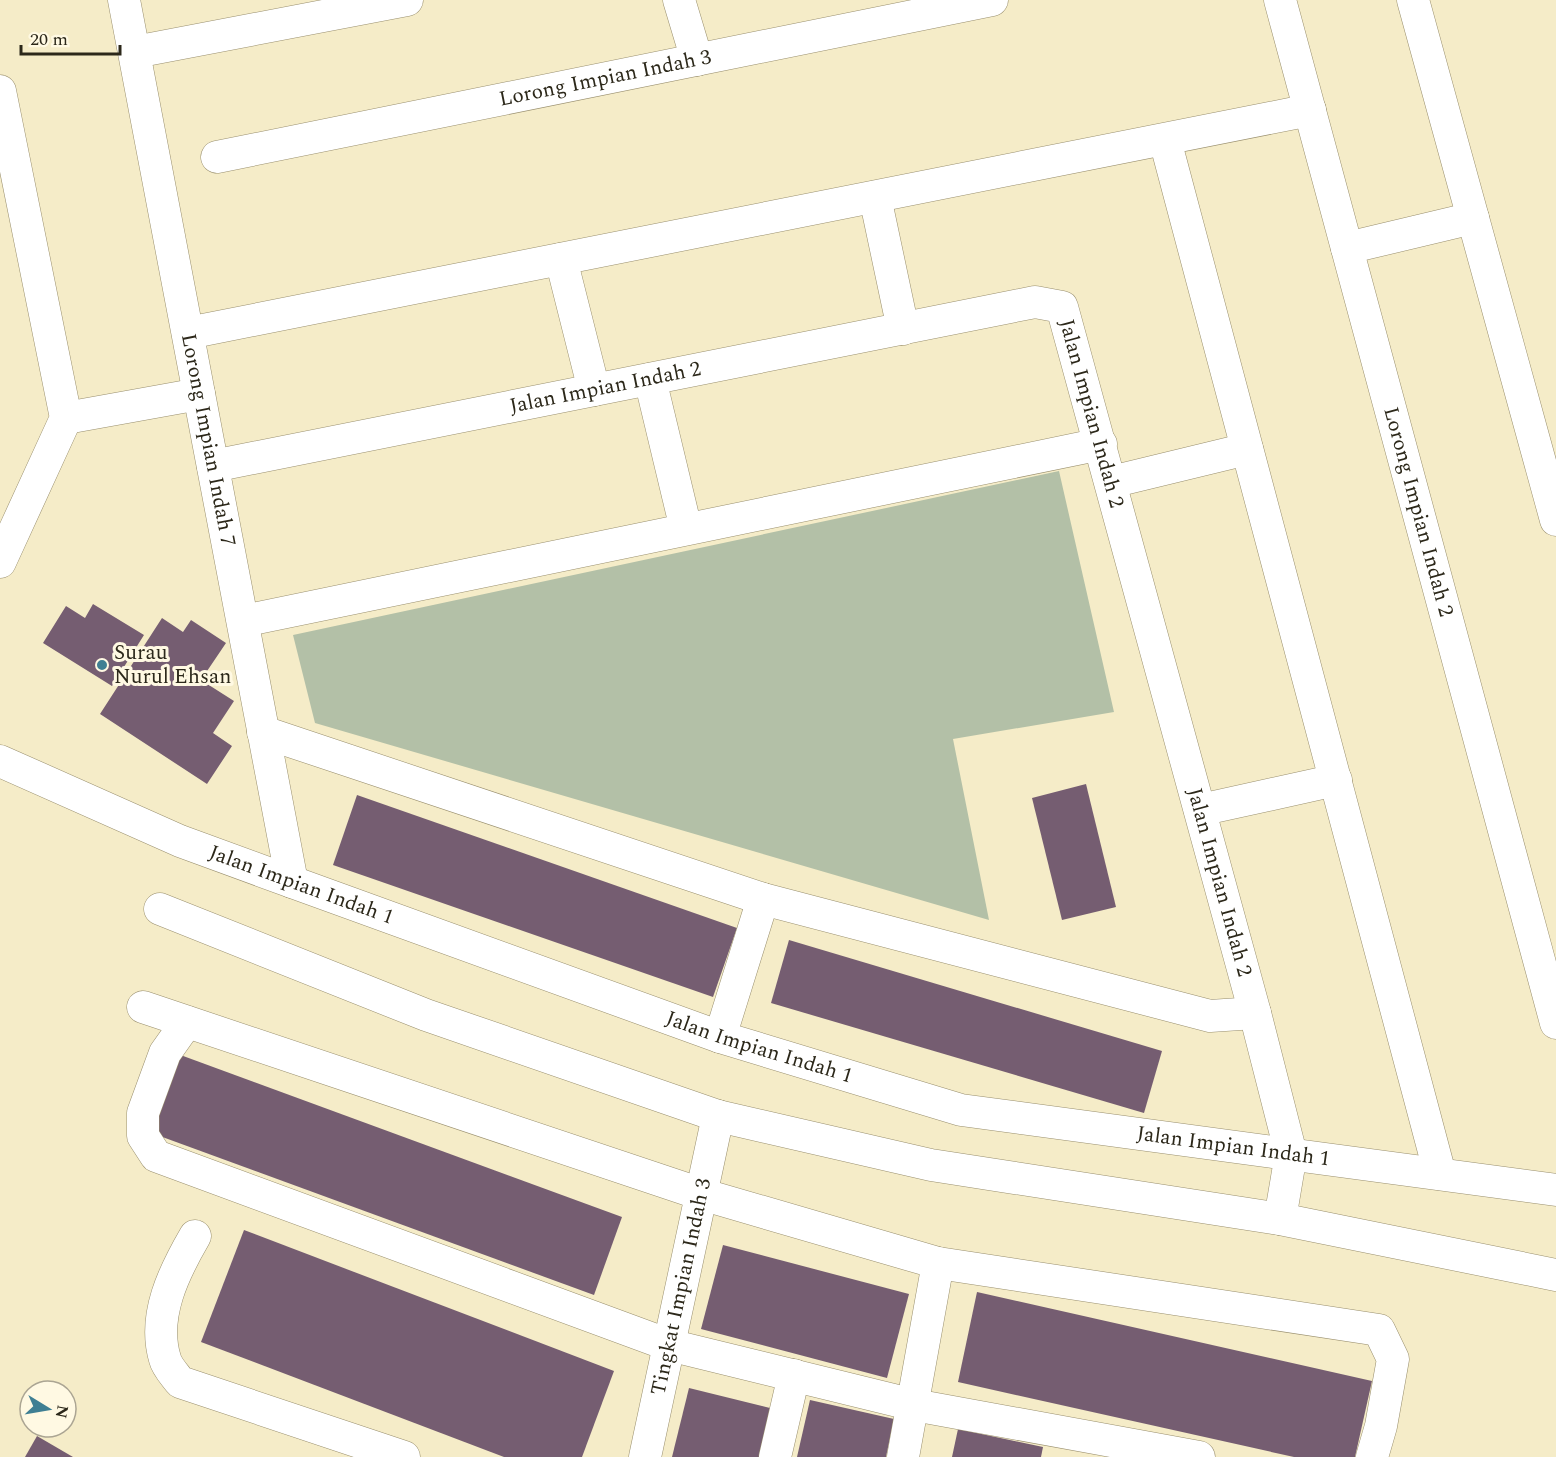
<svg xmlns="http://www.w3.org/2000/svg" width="1556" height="1457" viewBox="0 0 1556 1457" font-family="Spectral,serif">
  <rect width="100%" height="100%" fill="#f5ecc8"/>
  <path fill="#b3c0a7" d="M1059,471L1114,712L953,739L989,920L315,723L293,635Z"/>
  <g fill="#755d71">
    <path d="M93,604L144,635L112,686L43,643L66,606L85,618Z"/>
    <path d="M162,618L183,632L191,620L226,643L201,680L234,701L213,733L232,746L207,784L100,714Z"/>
    <path d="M1086,784L1116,907L1062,920L1032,798Z"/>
    <path d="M357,795L737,928L713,997L333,865Z"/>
    <path d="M789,940L1162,1051L1144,1113L771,1003Z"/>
    <path d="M175,1053L622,1217L594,1295L146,1131Z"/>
    <path d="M244,1230L614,1371L582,1457H504L201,1342Z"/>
    <path d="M723,1245L909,1294L887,1378L701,1329Z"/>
    <path d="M977,1292L1372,1381L1355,1457H1294L958,1382Z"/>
    <path d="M689,1388L774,1409L762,1457H672Z"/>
    <path d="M810,1400L894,1419L886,1457H797Z"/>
    <path d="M958,1429L1043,1447L1041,1457H952Z"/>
    <path d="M37,1436L73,1457H25Z"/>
  </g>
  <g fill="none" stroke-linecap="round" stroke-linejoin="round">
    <g stroke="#998f6e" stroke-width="33">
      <g id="minor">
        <path id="s1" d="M124,0L292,882"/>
        <path d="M679,0L697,60"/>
        <path id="s2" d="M1280,0L1556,1023"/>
        <path d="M1413,0L1556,520"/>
        <path d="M135,52L407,0"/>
        <path d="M0,91L66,418L0,562"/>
        <path d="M1165,140L1440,1174"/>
        <path id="s3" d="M217,157L992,0"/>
        <path d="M875,197L903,329"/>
        <path d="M1347,248L1473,218"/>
        <path d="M561,259L594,390"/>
        <path d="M188,333L1310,110"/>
        <path d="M650,379L686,529"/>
        <path d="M66,418L199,394"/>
        <path id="s4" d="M213,466L1035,302L1062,307L1255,1013L1291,1154L1280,1219"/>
        <path d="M1111,482L1247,449"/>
        <path d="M243,621L1101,444"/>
        <path d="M263,732L763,899L1210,1016L1255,1013"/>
        <path id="s5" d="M0,761L180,841L292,882L720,1037L961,1110L1556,1190"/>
        <path d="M1200,810L1336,780"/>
        <path d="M160,909L426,1015L718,1116L931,1165L1280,1219L1556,1275"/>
        <path d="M143,1007L701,1194L938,1263L1379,1330L1393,1359L1381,1426L1372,1457"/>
        <path d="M187,1022L165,1053L143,1113V1136L156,1156L669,1345L914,1405L1199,1457"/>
        <path d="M720,1037L763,899"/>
        <path d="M195,1236C174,1272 152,1316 165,1359C167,1367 175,1375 180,1382L404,1457"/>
        <path id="s6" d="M645,1457L718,1116"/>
        <path d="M775,1457L794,1375"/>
        <path d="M903,1457L938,1263"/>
      </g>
    </g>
    <use href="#minor" stroke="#fff" stroke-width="32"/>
  </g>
  <circle fill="#3f7f93" stroke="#fff9e3" stroke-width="2" cx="102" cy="665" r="6"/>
  <g text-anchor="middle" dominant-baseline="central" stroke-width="6" stroke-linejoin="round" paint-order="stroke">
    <g font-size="21" fill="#2c281a" stroke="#fff9e3">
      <text stroke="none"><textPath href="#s3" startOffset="396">Lorong Impian Indah 3</textPath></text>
      <text stroke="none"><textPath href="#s4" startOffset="400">Jalan Impian Indah 2</textPath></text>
      <text stroke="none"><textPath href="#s4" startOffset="976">Jalan Impian Indah 2</textPath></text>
      <text stroke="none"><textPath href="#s1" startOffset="448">Lorong Impian Indah 7</textPath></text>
      <text stroke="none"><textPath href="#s2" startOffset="530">Lorong Impian Indah 2</textPath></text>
      <text stroke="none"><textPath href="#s4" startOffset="1462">Jalan Impian Indah 2</textPath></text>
      <text stroke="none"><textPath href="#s5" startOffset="326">Jalan Impian Indah 1</textPath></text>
      <text stroke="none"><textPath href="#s5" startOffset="812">Jalan Impian Indah 1</textPath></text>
      <text stroke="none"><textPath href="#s5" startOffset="1298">Jalan Impian Indah 1</textPath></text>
      <text stroke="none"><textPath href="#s6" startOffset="174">Tingkat Impian Indah 3</textPath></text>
    </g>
    <g font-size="21" fill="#2c281a" stroke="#fff9e3" text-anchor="start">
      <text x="114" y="653">Surau<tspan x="114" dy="24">Nurul Ehsan</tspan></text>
    </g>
  </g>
  <g transform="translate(48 1409) rotate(101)"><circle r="28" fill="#fff9e3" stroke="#aba593" stroke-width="1.5"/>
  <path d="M0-4.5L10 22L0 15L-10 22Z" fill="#3f7f93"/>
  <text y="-9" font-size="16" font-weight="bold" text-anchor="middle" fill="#2c281a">N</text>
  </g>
  <path d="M21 45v9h99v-9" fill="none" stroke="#2c281a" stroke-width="3"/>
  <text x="30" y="45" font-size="18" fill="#2c281a" stroke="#fff9e3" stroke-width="4.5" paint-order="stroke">20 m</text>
</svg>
